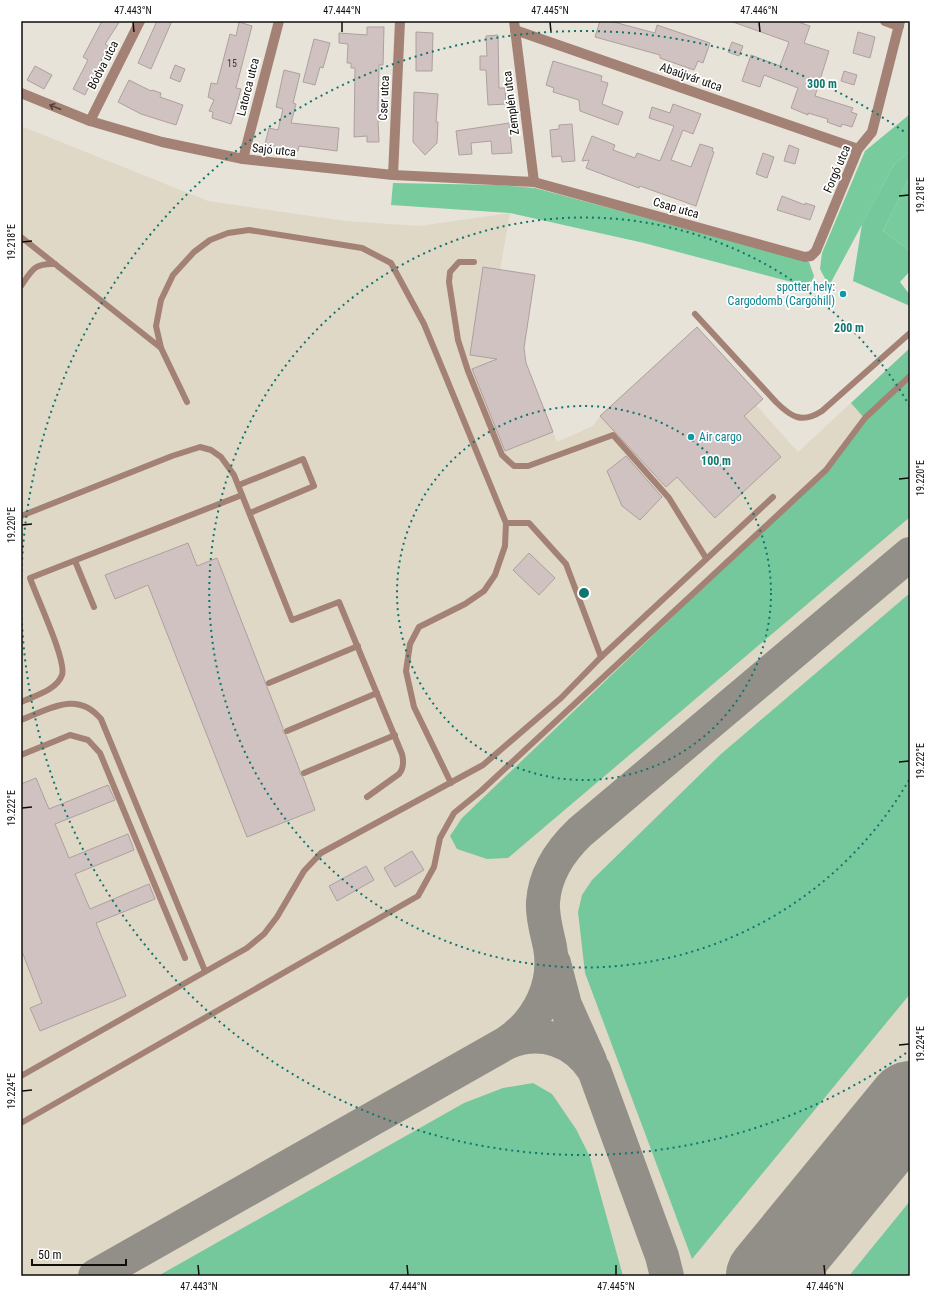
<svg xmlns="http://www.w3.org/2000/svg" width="931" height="1297" viewBox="0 0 931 1297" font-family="'Roboto Condensed',sans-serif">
  <rect width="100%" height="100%" fill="#e7e3d9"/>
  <path fill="#dfd8c6" d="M21,126L208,201L346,221L419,226L510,213L500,270L535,275L524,348L526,363L557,442L593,426L600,416L697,327L763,399L756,405L798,452L910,348V1276H21Z"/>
  <g fill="#75c89b">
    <path d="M910,151V176L883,231L910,251V271L900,282L910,295V306L853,281L862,224L894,165Z"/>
    <path d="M910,348V517L508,858L487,859L457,849L450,836L462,818L826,470L865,419L851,403Z"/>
    <path d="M910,593V994L692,1259L585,973L578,912L582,895L592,880L721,754Z"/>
    <path d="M533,1083L552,1094L576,1129L590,1157L623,1276H158L464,1103L503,1088Z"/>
    <path d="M910,1201V1276H849Z"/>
  </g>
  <g fill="#77cb9d">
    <path d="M910,114V151L894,165L829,286L820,269L822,253L865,151Z"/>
    <path d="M910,176V251L883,231Z"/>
    <path d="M393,183L500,185L535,188L809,262L814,276L812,281L799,284L644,243L510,213L391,205Z"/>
  </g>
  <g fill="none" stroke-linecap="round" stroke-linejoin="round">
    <g stroke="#928f88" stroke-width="34">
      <path d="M554,963L565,1005L590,1061"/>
      <path d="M508,1042C542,1029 574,1040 594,1070L662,1256L667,1276"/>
      <path d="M95,1276L508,1042C538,1021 557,985 550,947C547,932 542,918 543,902C545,873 560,851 580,832L910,554"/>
    </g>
    <path stroke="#928f88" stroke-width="84" d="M768,1276L910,1103"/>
  </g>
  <g fill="#cfc2c1" stroke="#ada09f">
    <path d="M102,21H120L105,44L108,46L85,95L73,89L88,60L83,57Z"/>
    <path d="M157,21H172L151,69L138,63Z"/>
    <path d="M600,21H610L655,33L657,25L710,43L703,63L698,61L694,70L660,58V55L595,37Z"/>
    <path d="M733,21H795L810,26L804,43L829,51L815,96L853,108L851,112L857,114L852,127L842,124L841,127L827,122L828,119L808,113V115L791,108L798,88L764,75L760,87L742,81L751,55L780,66L789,42L733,22Z"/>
    <path d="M239,22L252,26L236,88L241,89L238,100L231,124L212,118L213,112L209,111L214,100L208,97L211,83L217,84L230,34L236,36Z"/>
    <path d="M367,27H384L383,65H379L378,111H382L383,121H378L379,142H367V136L354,137L355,68H351V63H347L348,44L339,43V33L367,35Z"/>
    <path d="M416,32L433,33L432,71H416Z"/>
    <path d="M858,32L875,37L870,58L853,53Z"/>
    <path d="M498,35L499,88H505L506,104L488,105L486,70H480V56H487L486,36Z"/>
    <path d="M314,39L330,43L323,68L320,67L315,85L303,82Z"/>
    <path d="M732,42L743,46L739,56L728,52Z"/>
    <path d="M553,61L602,76L601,81L608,83L602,104L623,112L618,125L580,111L579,100L553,92L554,88L546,85Z"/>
    <path d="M175,65L185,69L180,82L170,78Z"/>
    <path d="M35,66L52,75L44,89L27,80Z"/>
    <path d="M284,70L300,74L293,103L296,104L291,123L339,128L337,151L299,146L298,151L265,144L269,128L278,130L283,109L276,107Z"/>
    <path d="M844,71L857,75L854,85L841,81Z"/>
    <path d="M129,80L151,91L152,90L161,93L160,97L183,105L176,125L141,114L118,102Z"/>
    <path d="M414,92L438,94L436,122H438L437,143L425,155L413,142Z"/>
    <path d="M673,104L701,114L693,134L683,130L671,160L691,167L700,144L713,148L712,151L714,152L696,206L640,186L639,188L586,168L589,160L582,161L592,136L615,145L613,150L635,158L637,153L660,161L674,126L649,118L652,107L670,113Z"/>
    <path d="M509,123L512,153L492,154L491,141L471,143L472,154L459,155L456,131Z"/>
    <path d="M572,124L575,161L562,162L561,156L552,157L550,130L559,129V125Z"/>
    <path d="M789,145L799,149L795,164L784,161Z"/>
    <path d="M763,153L774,157L767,178L756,174Z"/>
    <path d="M782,196L805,205V203L815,206L810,220L777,210Z"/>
    <path d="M483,267L535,275L524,348L526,363L553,432L505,451L472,369L497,359L470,355Z"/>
    <path d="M697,327L763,399L744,416L781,457L715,518L677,477L666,487L600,416Z"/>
    <path d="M626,456L662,497L640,520L622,506L607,471Z"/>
    <path d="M188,543L197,566L217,558L283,728V732L286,735L300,771V774L303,777L315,810L247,837L148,585L115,599L105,575Z"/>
    <path d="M529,553L555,578L539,595L513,570Z"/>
    <path d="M36,778L49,809L108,785L115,800L55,824L69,858L128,834L134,850L75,874L90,909L149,884L155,899L96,923L126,996L40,1031L30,1008L42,1003L21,949V784Z"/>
    <path d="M412,851L424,870L395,887L384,868Z"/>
    <path d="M366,866L374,880L337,901L329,886Z"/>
  </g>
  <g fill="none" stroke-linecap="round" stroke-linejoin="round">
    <g stroke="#a48175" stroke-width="6">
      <path d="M21,237L55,264"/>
      <path d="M474,262H459L450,272L449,282L458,340L468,371L502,455L514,466H528L613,435L669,498L706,558"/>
      <path d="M21,286C32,270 34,263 55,264L161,348"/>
      <path d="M695,314L776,402C791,417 802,424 822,411L910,333"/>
      <path d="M187,402L161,348L156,326L161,300L173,275L194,252L210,240L228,233L249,230L362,248L391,263L424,324L506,523L505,546L495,575L484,591L465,604L419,627L410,644L406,671L414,707L451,783"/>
      <path d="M239,485L303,459L314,486L250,513"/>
      <path d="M21,516L172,456L200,447L211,450L221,457L234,475L292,620L339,602L402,754C404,762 404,768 399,774L367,797"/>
      <path d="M506,523H529L566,564L601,657"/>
      <path d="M75,561L94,607"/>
      <path d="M269,683L358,646"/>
      <path d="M21,702C34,696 57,690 62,675C67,661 36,596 30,578L242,495"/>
      <path d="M21,720C50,709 77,690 101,719L205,971"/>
      <path d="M287,731L377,693"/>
      <path d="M21,755L70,735L88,740L100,753L185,958"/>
      <path d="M304,773L395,735"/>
      <path d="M21,1076L247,948L264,934L277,917L304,871L321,853L483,765L561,698L601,657L773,497"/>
      <path d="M21,1123L418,896L434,867L440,838L454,813L481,791L826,470L865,418L910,376"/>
    </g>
    <g stroke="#a48175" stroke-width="10">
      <path d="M514,21L534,182"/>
      <path d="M885,21L899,26"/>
      <path d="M515,30L858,149"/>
      <path d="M21,93L90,121L162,142L243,159L393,175L534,182L805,257L811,256L816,251L858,149L872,132L900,21"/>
      <path d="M90,121L140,21"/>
      <path d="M243,159L279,21"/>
      <path d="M393,175L400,21"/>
    </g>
  </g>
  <defs><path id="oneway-shaft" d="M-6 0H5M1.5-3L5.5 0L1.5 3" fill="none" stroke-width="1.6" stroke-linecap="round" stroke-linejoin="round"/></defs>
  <use stroke="#52423a" href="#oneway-shaft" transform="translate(55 107) rotate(-158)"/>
  <path fill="none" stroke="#0f0e0a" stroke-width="1.5" d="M133,22L134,32M342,22V32M550,22L551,32M759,22L760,32M899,196L909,195M22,242L32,241M899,479L909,478M22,525L32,524M899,762L909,761M22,808L32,807M899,1045L909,1044M22,1091L32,1090M198,1265L199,1275M407,1265L408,1275M616,1265V1275M824,1265L825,1275"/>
  <g fill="none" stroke="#0f766e" stroke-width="2" stroke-dasharray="2 4">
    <circle cx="584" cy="593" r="187"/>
    <path d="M909 780A375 375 0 1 1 909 405"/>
    <path d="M906 1053A562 562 0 1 1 906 133"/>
  </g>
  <g fill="#0f9aa8" stroke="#fff" stroke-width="1.5">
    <circle cx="843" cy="294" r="4"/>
    <circle cx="691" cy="437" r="4"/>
  </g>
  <g text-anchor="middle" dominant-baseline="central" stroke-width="3.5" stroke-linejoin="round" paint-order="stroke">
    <g font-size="10" fill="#3f3b38">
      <text x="232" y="63">15</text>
    </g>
    <g font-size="12" fill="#0f0e0a" stroke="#fff">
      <text transform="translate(103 65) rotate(-63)">Bódva utca</text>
      <text transform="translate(691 77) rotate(19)">Abaújvár utca</text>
      <text transform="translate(248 87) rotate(-76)">Latorca utca</text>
      <text transform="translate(384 98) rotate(-87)">Cser utca</text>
      <text transform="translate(511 103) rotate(-97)">Zemplén utca</text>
      <text transform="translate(274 150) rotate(6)">Sajó utca</text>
      <text transform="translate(837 169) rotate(-67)">Forgó utca</text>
      <text transform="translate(676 208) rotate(16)">Csap utca</text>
    </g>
    <g font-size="12" fill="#0d838f" stroke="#fff" text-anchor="end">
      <text x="835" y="287">spotter hely:<tspan x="835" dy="14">Cargodomb (Cargohill)</tspan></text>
      <text x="699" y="437" text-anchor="start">Air cargo</text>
    </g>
  </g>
  <circle cx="584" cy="593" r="6" fill="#0f766e" stroke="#fff" stroke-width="2"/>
  <g font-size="12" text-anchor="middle" font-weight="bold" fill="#0f766e" stroke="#fff" stroke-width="3.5" stroke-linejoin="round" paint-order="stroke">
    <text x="822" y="88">300 m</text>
    <text x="849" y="332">200 m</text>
    <text x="716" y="465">100 m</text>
  </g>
  <rect width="931" height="1297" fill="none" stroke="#ffffff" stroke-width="44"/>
  <path d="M32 1259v6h94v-6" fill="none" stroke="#0f0e0a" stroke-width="2"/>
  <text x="38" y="1259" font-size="12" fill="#0f0e0a" stroke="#ffffff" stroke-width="3" paint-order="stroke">50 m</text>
  <rect x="22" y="22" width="887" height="1253" fill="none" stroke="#0f0e0a" stroke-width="1.5"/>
  <g font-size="10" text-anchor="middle" fill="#0f0e0a">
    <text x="133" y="14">47.443°N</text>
    <text x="342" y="14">47.444°N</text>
    <text x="550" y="14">47.445°N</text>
    <text x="759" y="14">47.446°N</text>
    <text transform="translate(920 195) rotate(-90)" y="4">19.218°E</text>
    <text transform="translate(11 242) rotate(-90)" y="4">19.218°E</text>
    <text transform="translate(920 478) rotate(-90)" y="4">19.220°E</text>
    <text transform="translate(11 525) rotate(-90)" y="4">19.220°E</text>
    <text transform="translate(920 761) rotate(-90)" y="4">19.222°E</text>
    <text transform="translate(11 808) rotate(-90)" y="4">19.222°E</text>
    <text transform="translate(920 1044) rotate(-90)" y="4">19.224°E</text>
    <text transform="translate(11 1091) rotate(-90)" y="4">19.224°E</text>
    <text x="199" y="1290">47.443°N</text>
    <text x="408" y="1290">47.444°N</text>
    <text x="616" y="1290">47.445°N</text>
    <text x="825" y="1290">47.446°N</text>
  </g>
</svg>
